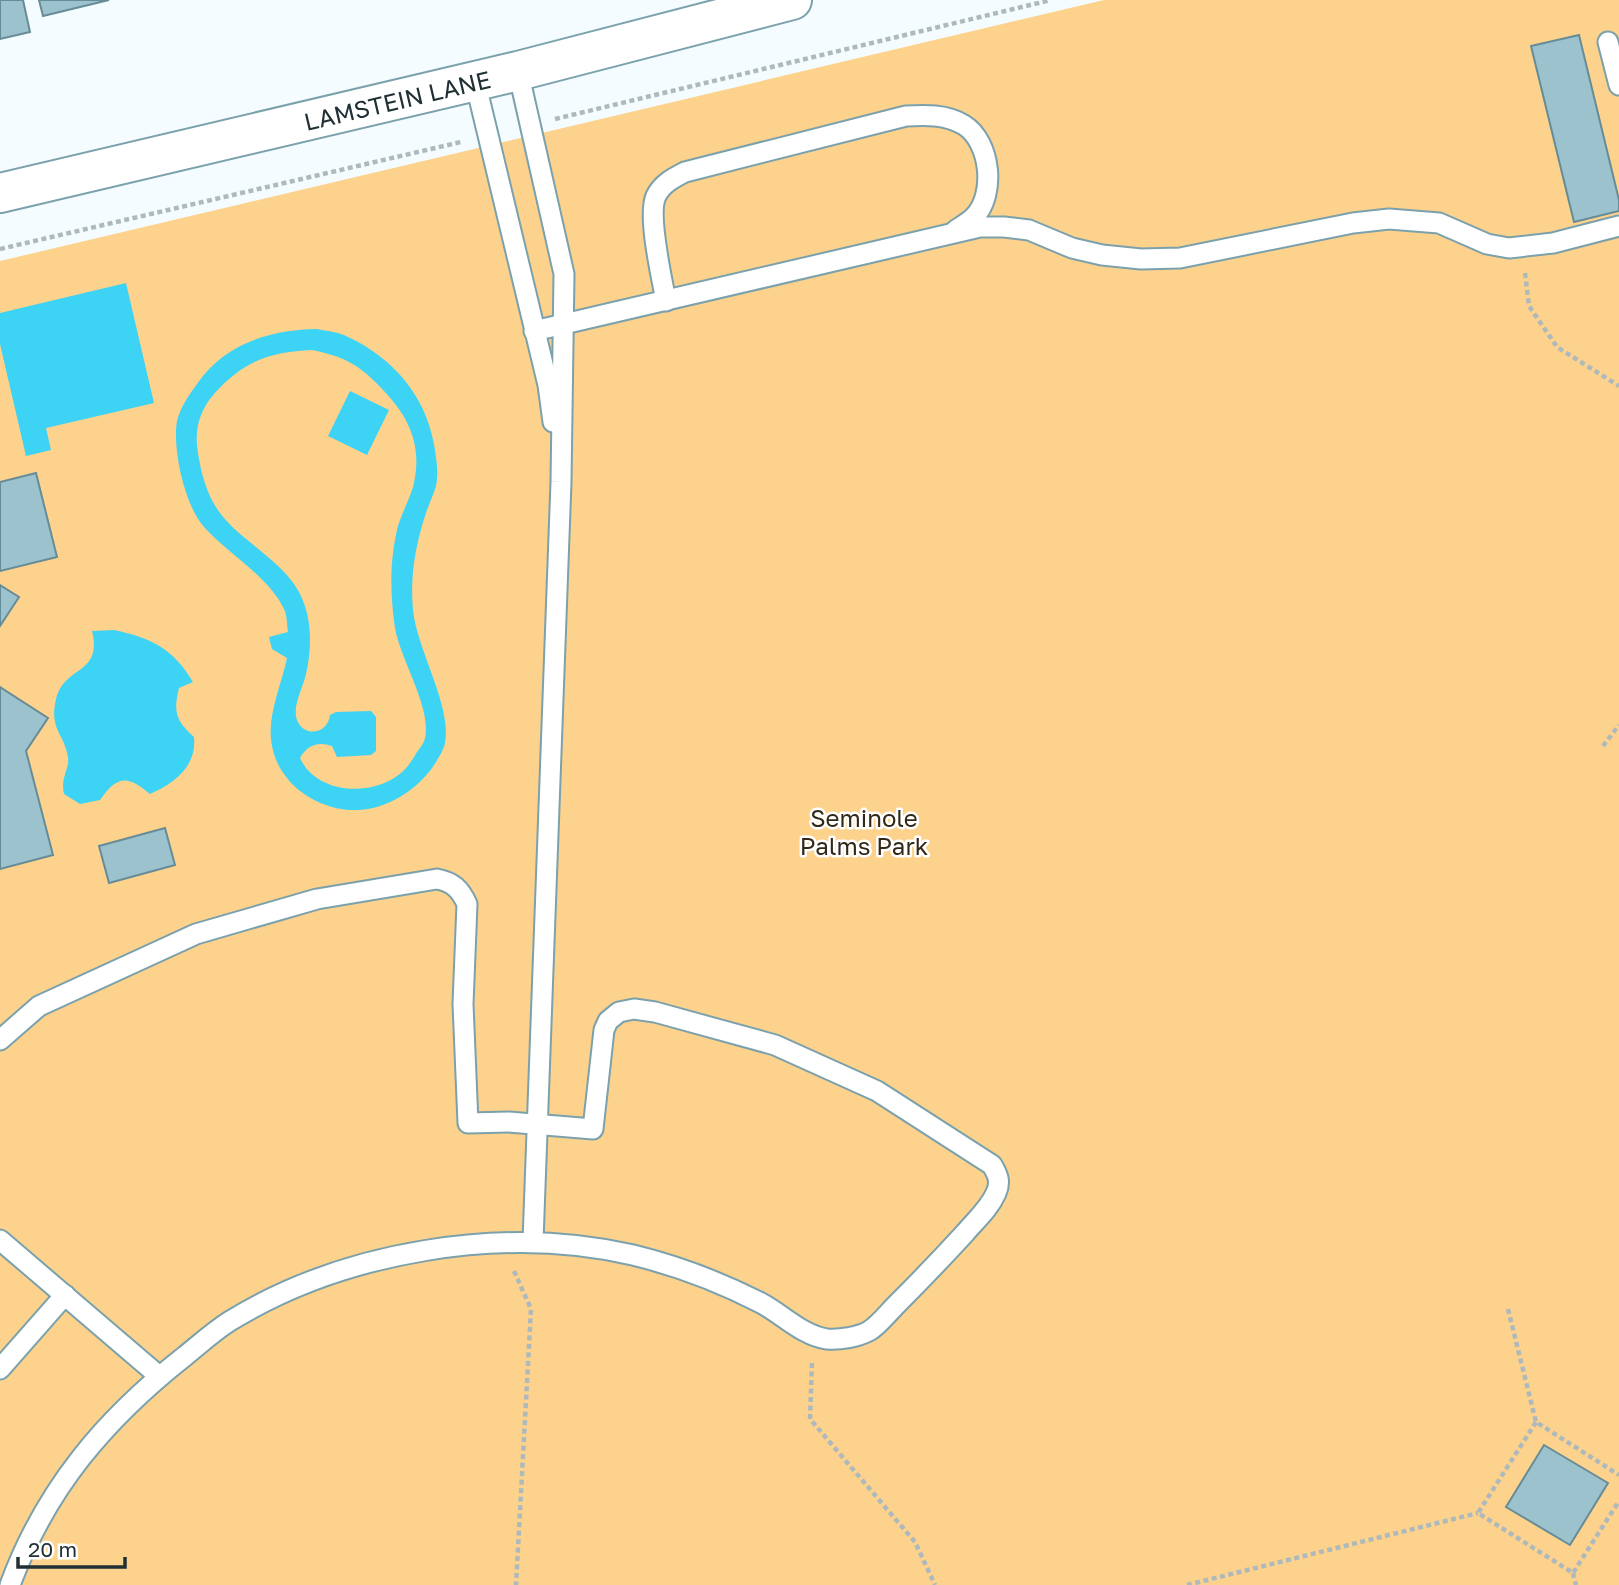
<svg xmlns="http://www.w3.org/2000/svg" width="1619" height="1585" viewBox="0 0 1619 1585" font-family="'Golos Text',sans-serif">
  <rect width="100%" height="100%" fill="#f4fcff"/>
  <path fill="#fdd28d" d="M1104,0H1619V1585H0V261Z"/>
  <g fill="#3dd3f5" fill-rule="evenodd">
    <path d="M126,283L154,403L46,428L51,450L26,456L0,344V313Z"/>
    <path d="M317,329C327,331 339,332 348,337C393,358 425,395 434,444C436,457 439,472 436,486C433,496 428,506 425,516C415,547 410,577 413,610C417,650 452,706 445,743C444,749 439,757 436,762C422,785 396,804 368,809C327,816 280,789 272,746C266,717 281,687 287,658L272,649L269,637L288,632C287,626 287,617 285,611C269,576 229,555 204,527C185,506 172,449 177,421C180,408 189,395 197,384C225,343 270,330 317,329ZM312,350C346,357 360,365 384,391C410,418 423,448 413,487C409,500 402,513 398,526C390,558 390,589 394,621C397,656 432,705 425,738C424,743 420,748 417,752C412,761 405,771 397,776C368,797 316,793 300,758C307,745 318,741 332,746L337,757L371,755L376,751V717L371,711L336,712L330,715C328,734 304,738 297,720C292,706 303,688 306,674C311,652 312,628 305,606C292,564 245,546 220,513C207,496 201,473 198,453C194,431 199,411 214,394C244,361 269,352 312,350Z"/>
    <path d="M350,391L389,410L367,455L328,436Z"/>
    <path d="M114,630C151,638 173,648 193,682L179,688C173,712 176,721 194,737C197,766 175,783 150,794C128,775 117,775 100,800L80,804L64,794C60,777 70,769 68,757C64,733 49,730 56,699C64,665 103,675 92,631Z"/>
  </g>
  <g fill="#9bc2cd" stroke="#668c97" stroke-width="2">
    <path d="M0,0H23L30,32L0,39Z"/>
    <path d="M39,0H109L43,16Z"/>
    <path d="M1579,35L1619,200V211L1574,222L1531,46Z"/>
    <path d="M36,473L57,557L0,571V482Z"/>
    <path d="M0,585L19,597L0,626Z"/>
    <path d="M0,687L48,718L26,751L53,855L0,869Z"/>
    <path d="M165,828L175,865L109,883L99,846Z"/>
    <path d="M1544,1445L1608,1483L1570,1545L1506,1507Z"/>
  </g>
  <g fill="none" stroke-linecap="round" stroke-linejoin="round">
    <g stroke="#7ba1ac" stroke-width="23">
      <g id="lane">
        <path d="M1608,42L1619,85"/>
        <path d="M518,71L564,274L561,482L533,1241"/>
        <path d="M475,81L548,385L553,422"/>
        <path d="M666,301C662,279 647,215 656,196C662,184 673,178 685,172L906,116C925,115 946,114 964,125C991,142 996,195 974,217C969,222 962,226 956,230"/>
        <path d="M534,331L980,227H1004L1029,230L1072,248L1102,255L1141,259L1180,258L1353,223L1389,219L1439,223L1487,244L1509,248L1553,243L1619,226"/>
        <path d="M0,1040L39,1006L196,934L317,899L437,879C453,882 460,889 467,904L463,1004L468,1123L509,1122L593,1129L604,1030L608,1021L619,1012L634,1009L655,1012L775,1045L877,1091L992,1165C998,1175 1001,1182 996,1193C989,1209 976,1220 965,1233C943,1257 920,1281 896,1305C888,1313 879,1325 869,1331C858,1337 840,1340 827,1339C803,1336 782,1314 761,1303C720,1282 678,1266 633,1255C503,1225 344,1251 230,1321C214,1331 200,1344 185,1356C105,1419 46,1488 10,1585"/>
        <path d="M0,1240L159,1376"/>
        <path d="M0,1369L65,1295"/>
      </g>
    </g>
    <g stroke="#7ba1ac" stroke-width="42">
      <g id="street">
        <path id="s1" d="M0,193L518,71L792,0"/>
      </g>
    </g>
    <g stroke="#aeb9bc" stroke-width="4.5" stroke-dasharray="5 3.5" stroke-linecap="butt">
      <path d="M555,119L1051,0"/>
      <path d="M0,249L461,142"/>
      <path d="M1525,273L1529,306L1557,347L1619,386"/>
      <path d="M1603,746L1619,725"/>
      <path d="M514,1271L531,1309L516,1585"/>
      <path d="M1508,1309L1536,1422L1619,1475"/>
      <path d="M812,1363L810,1419L915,1542L935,1585"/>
      <path d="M1536,1422L1478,1513L1573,1573L1619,1501"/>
      <path d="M1573,1573L1576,1585"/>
      <path d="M1187,1585L1478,1513"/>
    </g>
    <use href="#lane" stroke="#fff" stroke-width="19"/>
    <use href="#street" stroke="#fff" stroke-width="38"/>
  </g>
  <g text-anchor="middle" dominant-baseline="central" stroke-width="5" stroke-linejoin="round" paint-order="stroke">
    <g font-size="24" fill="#203034" stroke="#fff">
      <text stroke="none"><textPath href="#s1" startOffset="408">LAMSTEIN LANE</textPath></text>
    </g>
    <g font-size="24" fill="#322817" stroke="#fff">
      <text x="864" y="817">Seminole<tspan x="864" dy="28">Palms Park</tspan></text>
    </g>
  </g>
  <path d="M18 1557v10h107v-10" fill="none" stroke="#203034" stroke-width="3.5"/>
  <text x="28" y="1557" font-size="21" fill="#203034" stroke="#ffffff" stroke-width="5" paint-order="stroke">20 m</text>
</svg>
